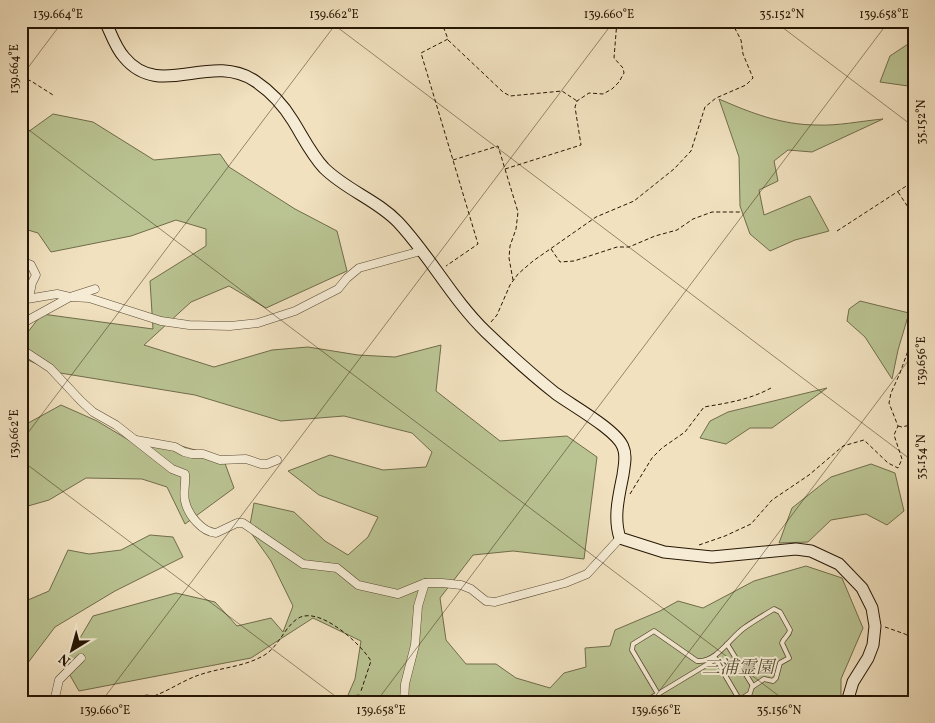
<svg xmlns="http://www.w3.org/2000/svg" width="935" height="723" viewBox="0 0 935 723" font-family="Vollkorn,'Noto Serif JP',serif">
  <rect width="100%" height="100%" fill="#f1e1bf"/>
  <filter id="stains"><feTurbulence type="fractalNoise" baseFrequency=".004" numOctaves="4"/><feColorMatrix values="0 0 0 0 .2 0 0 0 0 .09 0 0 0 0 .02 0 0 0 .5 -.17"/></filter>
  <radialGradient id="worn" r=".72"><stop offset=".6" stop-color="#630" stop-opacity="0"/><stop offset="1" stop-color="#630" stop-opacity=".3"/></radialGradient>
  <g fill="#bac392" stroke="#706c4a">
    <path d="M914,40V82L908,86L880,82L890,56Z"/>
    <path d="M719,99C751,113 782,125 817,125C838,126 861,121 883,119L812,152L788,150L774,161L778,181L759,190L764,215L810,196L829,231L795,240L770,251L750,234L740,206L739,157Z"/>
    <path d="M53,114L93,122L154,160L220,154L229,167L295,209L337,231L347,271L266,308L229,286L191,302L144,345L214,367L272,350L308,347L358,355L395,357L441,345L436,391L500,441L567,436L597,457L584,559L513,551L473,555L440,598L446,640L466,664H496L516,678L550,688L564,673L586,667L585,648L610,646L615,630L660,611L678,601L703,608L754,581L806,566L842,578L863,628L841,679V702H345L355,679L361,641L313,618L251,658L79,691L64,665L93,616L176,593L215,602L237,626L271,618L283,632L293,606L271,561L249,530L254,503L294,512L325,541L348,555L368,537L378,517L319,495L288,471L330,455L383,470L426,467L432,452L412,433L344,416L281,421L195,395L54,372L26,359L24,337L42,314L153,329L150,281L206,246V229L176,220L131,236L51,252L38,233L21,228V137Z"/>
    <path d="M860,301L909,313L898,350L892,379L865,337L847,321L849,309Z"/>
    <path d="M827,388L772,428H750L726,444L700,438L710,421L728,412Z"/>
    <path d="M61,405L97,421L132,442L181,446L223,458L234,488L185,524L167,487L142,479L86,478L49,500L21,508V427Z"/>
    <path d="M871,464L895,473L904,511L887,525L866,514L831,520L808,542L779,543L792,508L831,477Z"/>
    <path d="M150,535L173,537L183,557L115,591L55,627L21,672V603L49,591L68,550L89,554L121,550Z"/>
  </g>
  <g fill="none" stroke-linecap="round" stroke-linejoin="round">
    <g stroke="#584932" stroke-width="5.5">
      <g id="lane">
        <path d="M727,644L753,686"/>
        <path d="M715,658L739,699"/>
        <path d="M658,694L716,659"/>
        <path d="M653,702L651,698L658,694L632,650L633,644L654,631L697,661C716,663 730,638 744,628C754,621 764,615 774,609L780,612L790,630C789,636 784,637 782,643L789,658L780,663L776,678L773,681L764,679L752,687L747,702"/>
        <path d="M736,702L749,694"/>
      </g>
    </g>
    <g stroke="#584932" stroke-width="9">
      <g id="street">
        <path d="M21,261L31,265L36,275L32,283L29,298"/>
        <path d="M21,300L57,294L70,297L89,298L161,321L189,325L230,326L258,323L295,311L338,289L347,278L359,268L421,251"/>
        <path d="M21,324L70,297L95,289"/>
        <path d="M21,349L50,368L81,401L93,412L116,425L172,469L185,474C186,483 183,493 185,501C188,515 202,532 216,533L237,523H243L303,564L337,568L358,585L398,594L425,583H442L461,585L471,589L486,601L495,602L565,583L587,574L620,538"/>
        <path d="M136,440L175,447L184,452L192,454H203L220,460L246,459L261,464H267L277,460"/>
        <path d="M54,702L59,680L81,658"/>
        <path d="M140,702L147,699"/>
        <path d="M353,702L358,699L362,702"/>
        <path d="M404,702L405,684L415,645L418,606L425,583"/>
      </g>
    </g>
    <g stroke="#251603" stroke-width="13">
      <path id="secondary" d="M105,21C111,33 115,47 124,57C160,101 209,51 255,81C270,91 284,106 293,121C303,137 311,154 324,168C346,190 377,200 398,222C430,256 452,299 486,332C508,353 531,374 555,393C571,405 617,430 623,447C627,456 624,466 623,475C619,495 613,518 620,538L664,552L712,557L796,549L811,551L839,564L862,588L872,608L875,626L873,645L868,658L853,682L847,702"/>
    </g>
    <g stroke="#251603" stroke-width="1" stroke-dasharray="4 2.5" stroke-linecap="butt">
      <path d="M441,21L448,39L421,53L478,244L446,266"/>
      <path d="M448,40L503,92L510,96L562,91L577,101"/>
      <path d="M21,77L31,81L53,95"/>
      <path d="M453,160L498,146L518,212L516,229L510,246L509,258L513,280"/>
      <path d="M505,169L581,145L575,107L577,101L589,93L603,94L612,89L619,82L624,73L623,68L614,58L617,21"/>
      <path d="M898,192L914,216"/>
      <path d="M837,231L914,181"/>
      <path d="M551,249L560,262L574,261L617,247H629L655,236L677,230L693,219L712,212H740"/>
      <path d="M491,322L497,315L510,285L518,274L533,261L596,217L634,201L674,169L691,151L705,107L716,98L746,85L753,78L743,54L741,40L731,21"/>
      <path d="M898,426L902,427L914,424"/>
      <path d="M630,494L652,458L662,448L685,432L704,407C727,403 749,400 771,388"/>
      <path d="M699,545L725,536L751,524L772,500L809,475L843,446L864,440L888,463L898,468L902,459L894,435L898,426L889,403L891,393L900,373L914,334"/>
      <path d="M885,627L905,634L914,639"/>
      <path d="M154,696C170,690 184,680 199,675C219,668 242,667 261,657C278,649 283,629 297,619C318,604 361,644 371,661L361,691"/>
    </g>
    <use href="#lane" stroke="#f6ecd5" stroke-width="4"/>
    <use href="#street" stroke="#f6ecd5" stroke-width="8"/>
    <use href="#secondary" stroke="#f6ecd5" stroke-width="11"/>
  </g>
  <path fill="none" stroke="#251603" stroke-width="1" stroke-opacity="0.45" d="M329,21L914,462M774,21L914,127M21,77L63,21M21,124L787,702M21,442L338,21M21,460L343,702M101,702L614,21M376,702L889,21M651,702L914,353"/>
  <g text-anchor="middle" dominant-baseline="central" stroke-width="4" stroke-linejoin="round" paint-order="stroke">
    <g font-size="18" font-style="italic" fill="#595335" stroke="#f6ecd5">
      <text x="738" y="668">三浦霊園</text>
    </g>
  </g>
  <rect width="935" height="723" fill="none" stroke="#f1e1bf" stroke-width="55"/>
  <g transform="translate(72 650) rotate(217)" stroke="#f6ecd5" stroke-width="4" paint-order="stroke">
  <path d="M0-4L9 19L0 12L-9 19Z" fill="#251603"/>
  <text y="-8" font-size="14" font-weight="bold" text-anchor="middle" fill="#251603">N</text>
  </g>
  <rect x="28" y="28" width="880" height="668" fill="none" stroke="#251603" stroke-width="2"/>
  <g font-size="12" text-anchor="middle" fill="#251603">
    <text x="58" y="18">139.664°E</text>
    <text x="334" y="18">139.662°E</text>
    <text x="609" y="18">139.660°E</text>
    <text x="782" y="18">35.152°N</text>
    <text x="884" y="18">139.658°E</text>
    <text transform="translate(14 69) rotate(-90)" y="4">139.664°E</text>
    <text transform="translate(921 122) rotate(-90)" y="4">35.152°N</text>
    <text transform="translate(921 361) rotate(-90)" y="4">139.656°E</text>
    <text transform="translate(14 434) rotate(-90)" y="4">139.662°E</text>
    <text transform="translate(921 457) rotate(-90)" y="4">35.154°N</text>
    <text x="105" y="714">139.660°E</text>
    <text x="381" y="714">139.658°E</text>
    <text x="656" y="714">139.656°E</text>
    <text x="779" y="714">35.156°N</text>
  </g>
  <rect width="100%" height="100%" filter="url(#stains)"/>
  <rect width="100%" height="100%" fill="url(#worn)"/>
</svg>
